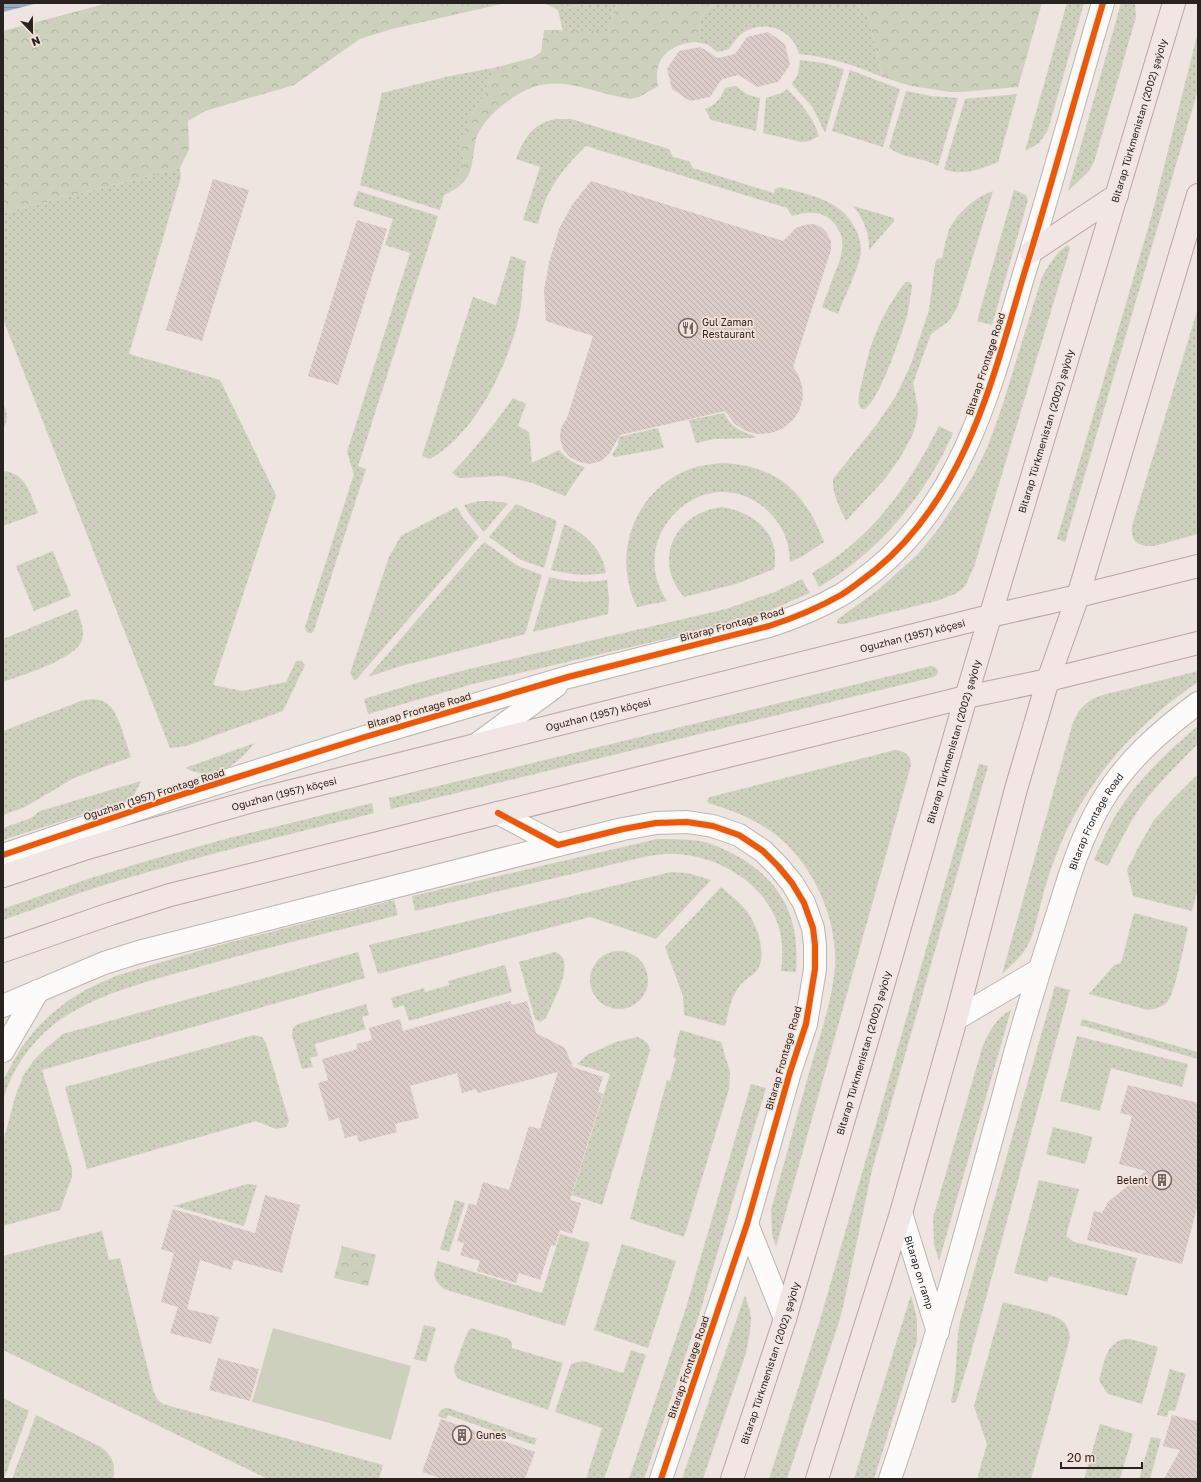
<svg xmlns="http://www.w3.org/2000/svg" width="1201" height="1482" viewBox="0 0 1201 1482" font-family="'Golos Text',sans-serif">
  <defs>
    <pattern id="grass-dots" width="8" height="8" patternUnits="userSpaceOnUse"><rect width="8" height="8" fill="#ced0be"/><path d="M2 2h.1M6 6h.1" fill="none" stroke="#b1b2a3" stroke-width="1.8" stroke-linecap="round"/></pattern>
    <pattern id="forest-crowns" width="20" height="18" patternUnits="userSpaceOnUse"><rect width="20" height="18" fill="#ced0be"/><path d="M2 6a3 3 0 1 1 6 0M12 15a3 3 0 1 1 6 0" fill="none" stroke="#b1b2a3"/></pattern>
    <pattern id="water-rules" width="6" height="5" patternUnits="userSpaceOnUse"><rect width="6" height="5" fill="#92adc1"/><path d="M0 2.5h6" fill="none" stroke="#778c9c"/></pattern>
    <pattern id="building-back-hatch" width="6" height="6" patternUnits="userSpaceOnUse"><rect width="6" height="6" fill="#daccc6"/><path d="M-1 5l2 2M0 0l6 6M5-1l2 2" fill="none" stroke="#bbafaa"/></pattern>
  </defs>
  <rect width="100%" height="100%" fill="#eee4e0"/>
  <g fill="url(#grass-dots)">
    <path d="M591,3H617L608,31H563L558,10Z"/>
    <path d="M715,3H857L869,18L882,77C855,65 829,57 799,54C793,30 767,20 746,31C738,35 734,42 729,49L717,52L709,45L697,42L701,17Z"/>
    <path d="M1067,3H1084L1048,130L1039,143L1025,151Z"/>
    <path d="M1121,3H1135L1136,17L1094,162L1089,171L1068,191Z"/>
    <path d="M1198,32V90L1065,542L1057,539L1151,218Z"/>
    <path d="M800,60L823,63L844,69L825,133L813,108L792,84L798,74Z"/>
    <path d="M493,68L485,94L470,117L461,147L464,160L461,172L450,192L444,195L440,210L360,185L382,93L450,76Z"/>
    <path d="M850,70L900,89L883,147L832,131Z"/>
    <path d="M736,86L746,94L760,98L756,131L711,120L705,109C716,105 721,98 725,88Z"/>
    <path d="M787,89C801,103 813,117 819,136L810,141L801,142L763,133L766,98L782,93Z"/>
    <path d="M906,91L931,96L958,98L938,166C922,157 905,159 889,148Z"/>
    <path d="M1017,94L998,162C981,169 962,177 944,169L965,99Z"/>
    <path d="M555,119H571L669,149L673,157L689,161L693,168L774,193L775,189L780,187C809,195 842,199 856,230C859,236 861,244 861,251C860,266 844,298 838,314L822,307C826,297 830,286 834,275C842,255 849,239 832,221C821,210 805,212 792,216L787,208L586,146C570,161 554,180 545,201C542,208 540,217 538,224L523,220L540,167L516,159C525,137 531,125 555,119Z"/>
    <path d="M180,168L181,177L129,354L220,380L276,495L213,685L242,691L286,682L296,661H301L305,665L283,711L186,746L170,748L3,319V213Z"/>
    <path d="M1014,190L1026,195L1028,200L992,325L977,321Z"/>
    <path d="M358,191L438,216L358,466L366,469L314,630L312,633H308L306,631L305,627L354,474L347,452L410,253L385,245L393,219L353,206Z"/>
    <path d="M993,191L957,308L949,321L931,334L913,383L918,409L917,419L913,434L900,458L884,480L846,521C840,508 832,494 833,479L877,424L896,396L911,364L929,310L935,264L937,259L942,258C944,249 946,239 949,230C957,213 975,197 993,191Z"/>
    <path d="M853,206L894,218V221L869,250C870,235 863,217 853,206Z"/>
    <path d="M1068,245L1070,248L974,567L965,586L961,590L955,594L936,601L844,624H839L837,622L838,619L878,590L918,554L936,532L955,504L973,476L987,448L1001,410L1042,277C1048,266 1057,251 1068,245Z"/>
    <path d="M511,256L526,261C522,278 523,296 520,312C510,362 476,434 430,459L422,456L473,297L496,305Z"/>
    <path d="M906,282H910L912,285V288C910,298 909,307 907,316C902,334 880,397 867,407C865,409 864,409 861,409C856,402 860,390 862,382C868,351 877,323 895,297C898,292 901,287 906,282Z"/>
    <path d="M1198,308V534L1154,546C1139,547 1130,542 1132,526Z"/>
    <path d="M513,398L526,404L518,426L529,432L532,463L559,450C567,459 574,464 585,467L565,496L532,483L503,476L459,478L452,473C475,449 494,425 513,398Z"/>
    <path d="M3,404C8,412 8,421 3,429Z"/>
    <path d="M724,413C730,426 741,432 755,436L754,438L714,439L696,443L689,420Z"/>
    <path d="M939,426L953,433C948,444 943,455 937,465C909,514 868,559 819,587L812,573C873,537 908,487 939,426Z"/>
    <path d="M658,428L664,448L615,457L612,455L618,445L619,437Z"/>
    <path d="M723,463C778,466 805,492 824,542L803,556L790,562C790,542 782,524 767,510C708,456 622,534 667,601L637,607C611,555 634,490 690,469C701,465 712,464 723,463Z"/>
    <path d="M3,471C27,473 30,494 38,513L3,526Z"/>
    <path d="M480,501H491L508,503L484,532L469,514L464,505Z"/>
    <path d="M516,504L557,521L544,568L521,560L489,537Z"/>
    <path d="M457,507L463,518L479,537L356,680H354L350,673L389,557L401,536L410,531Z"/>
    <path d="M722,507C754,512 781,534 774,569L736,584L684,597C651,560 676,512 722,507Z"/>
    <path d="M564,524C585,533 602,549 606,573C587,576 570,575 551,570Z"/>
    <path d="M484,542L518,566L542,575L525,634L401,666L368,677Z"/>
    <path d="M53,551L71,596L34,611L16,566Z"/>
    <path d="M549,577C569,582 587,583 607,580L609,599L608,614L533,632Z"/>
    <path d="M802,579L810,593L759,615L730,624L473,684L368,714L364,699L417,683L469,669L726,609L775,592Z"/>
    <path d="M77,609C80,619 85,630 82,640C76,659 22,675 3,682V639Z"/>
    <path d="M931,666L935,667L938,670L937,675L934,677L391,809L389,798Z"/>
    <path d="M1198,671V682C1134,725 1082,785 1055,858C1047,878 1042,899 1037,919C1034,929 1032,939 1026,948C1020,958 1011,966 1002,974L1071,729C1077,712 1081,704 1099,696Z"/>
    <path d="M93,699C99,700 105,701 110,706C119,715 126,744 131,757L74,778L25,807L3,815V731L81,701Z"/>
    <path d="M1198,726V744C1177,765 1156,785 1139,809C1127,827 1118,846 1108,866L1094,860C1099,849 1104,837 1109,827C1130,787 1164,754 1198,726Z"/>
    <path d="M255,743C236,765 215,783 185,768Z"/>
    <path d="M895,750C907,751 913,758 910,769L776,1247L772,1234L771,1210C784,1164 796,1119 809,1073C819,1038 832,1003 835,967C838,921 815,869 781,839C760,821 734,811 708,803L707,800L710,797Z"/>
    <path d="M979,764L988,766L872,1170L843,1307L838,1325L787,1479H769L820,1320Z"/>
    <path d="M1198,774V889L1192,911L1133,896L1127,870L1140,844L1154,820L1172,800Z"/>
    <path d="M141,781L134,795L131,799L3,840V828L31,818L40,811Z"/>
    <path d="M372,803L374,813C291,834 207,854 124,879C83,891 43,906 3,920V909L91,878L150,860L229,838Z"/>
    <path d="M657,839C671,839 685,839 700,841C714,844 726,850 739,857C784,883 800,921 796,972L781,971C783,956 783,942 779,928C766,884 721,857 677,854C666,853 655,855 644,857L415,911L412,896Z"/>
    <path d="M671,872L687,873L711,880L656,939L590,917L378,974L369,945Z"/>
    <path d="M721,887C730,895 741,903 748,913C757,925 767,954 758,969C755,974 747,978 742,983C731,995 729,1011 725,1026L684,1015L683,996L665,947Z"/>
    <path d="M394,900L398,915C328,933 257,950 188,970C149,981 109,991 74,1011C40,1030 13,1063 3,1101V1080L21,1048L36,1029L50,1015L69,1000L89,988L116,976L208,948Z"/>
    <path d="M1134,913L1188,927C1185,941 1175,992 1168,1001C1163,1007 1156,1009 1148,1010L1089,994L1114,965L1121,963Z"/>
    <circle cx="619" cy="980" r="29"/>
    <path d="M358,952L365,978L42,1070L72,1169V1177L60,1210L3,1226V1142L15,1097L23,1076L34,1060L46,1048L63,1034Z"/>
    <path d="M555,952C578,959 553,1001 547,1016L545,1019L540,1022L535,1019L519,962Z"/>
    <path d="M505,965L512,992L409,1021L404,1005L394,1008L391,998L424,988L425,992L449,985L448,981Z"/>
    <path d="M1055,986L1070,990L971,1353L956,1402L952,1403L951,1401C958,1375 955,1348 960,1321Z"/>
    <path d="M366,1004L369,1015L362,1017L366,1029L315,1044L318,1056L310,1058L313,1067L302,1069L292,1035L293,1028L298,1024Z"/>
    <path d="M1011,1010L939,1261L934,1244L933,1218L982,1048C988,1033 996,1018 1011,1010Z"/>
    <path d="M1082,1019L1198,1052V1059L1080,1025Z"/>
    <path d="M680,1030L721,1042L730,1072L729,1089L684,1237L630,1219L667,1080L670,1081L676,1058L673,1057Z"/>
    <path d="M254,1035L262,1037L266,1043L289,1121L286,1127L276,1129L256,1121L87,1169L65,1087Z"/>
    <path d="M1077,1036L1188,1064L1182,1087L1111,1068L1100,1111L1060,1101Z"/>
    <path d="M637,1037C645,1040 648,1042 650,1050L602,1205L572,1195L610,1074L577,1064L587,1055L616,1042Z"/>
    <path d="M751,1084L766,1088L700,1312L644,1479H629L686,1308Z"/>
    <path d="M1053,1127L1093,1137L1085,1164L1046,1154Z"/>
    <path d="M1039,1180L1079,1189L1066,1236L1074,1242L1137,1258L1127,1296L1049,1276L1047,1282L1014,1273Z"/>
    <path d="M247,1184L257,1185L244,1226L174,1206Z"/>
    <path d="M455,1200L465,1203L449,1252L440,1249Z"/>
    <path d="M102,1231L109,1260L120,1258L154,1393L158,1400L163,1404L383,1465L379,1479H268L3,1350V1256Z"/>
    <path d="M560,1234L590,1243L565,1326L444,1289C432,1279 433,1275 438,1261L542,1293Z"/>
    <path d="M622,1244L676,1261L648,1348L594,1330Z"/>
    <path d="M745,1295L750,1311L751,1318L750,1331L746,1353L703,1479H682Z"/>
    <path d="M911,1295L917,1319V1341L874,1479H854Z"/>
    <path d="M1003,1302C1015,1306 1055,1314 1063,1321C1068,1326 1069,1332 1070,1338L1031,1479H977L987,1444L974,1406Z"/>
    <path d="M424,1325L436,1328L426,1362L414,1359Z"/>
    <path d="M471,1328L509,1339L512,1343V1348L563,1363L548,1410L460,1380C456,1377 454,1373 454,1367L468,1331Z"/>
    <path d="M1124,1339H1130L1158,1347L1142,1404L1108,1394L1099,1381C1104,1364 1105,1344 1124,1339Z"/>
    <path d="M631,1350L646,1355L604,1479H586L602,1428L555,1412L571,1364L583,1361L623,1373Z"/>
    <path d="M1170,1369L1186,1374L1175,1411L1169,1410L1167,1417L1157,1415Z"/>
    <path d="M3,1398L29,1411L4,1479H3Z"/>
    <path d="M445,1408H448L537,1439L534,1445L448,1415L446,1419L438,1416L440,1411Z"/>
    <path d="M36,1415L101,1447C112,1455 116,1465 113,1479H12Z"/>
    <path d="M1100,1424L1133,1434L1120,1479H1084Z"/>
    <path d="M1151,1437L1161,1439L1150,1479H1139Z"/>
  </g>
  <g fill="url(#forest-crowns)">
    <path d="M108,3H506L392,29L360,39L294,85L205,111L188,121L189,149L180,168L3,213V31Z"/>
    <path d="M544,3H591L558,10Z"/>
    <path d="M617,3H715L701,17L697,42C671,43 652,58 658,86L639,97L630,99C575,89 549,65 498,109C488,118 477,130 475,144C471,167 473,180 450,192L461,172L464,160L461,147L463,133L470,117L485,94L493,68L532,58L541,52L544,30L608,31Z"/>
    <path d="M857,3H1042L1018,87L962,92H950L911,86L882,77L869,18Z"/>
    <path d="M342,1246L376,1255L368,1286L334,1278Z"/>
  </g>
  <path fill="#ced0be" d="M273,1328L411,1366L391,1440L252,1402Z"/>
  <path fill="url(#water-rules)" d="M3,3H38L3,12Z"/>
  <g fill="url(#building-back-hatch)">
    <path d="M768,32L785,44L790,65L778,82L757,87L739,75L722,79L710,97L690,101L672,89L667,69L679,51L700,47L718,58L735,54L747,37Z"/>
    <path d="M213,179L249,190L202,341L166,330Z"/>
    <path d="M591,181L783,241L796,228L804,225L813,224L821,227L827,233L831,241V250L793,367L798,374L802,386L803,398L799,411L792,421L782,429L771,433L758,434L746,431L735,424L725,411L620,435L609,454L601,461L590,464L579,462L570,457L563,449L560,438L561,428L567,418L593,336L546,321L544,290L549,263L559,229L572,205Z"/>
    <path d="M357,220L387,229L338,385L308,376Z"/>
    <path d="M510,1001L512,1005L527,1001L536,1033L565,1048L573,1067L603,1077L598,1092L603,1094L570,1200L581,1203L572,1234L560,1230L555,1246L551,1245L540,1280L519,1273L516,1283L477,1271L480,1261L460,1255L464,1243L457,1241L469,1203L476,1206L483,1182L509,1190L529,1126L540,1129L558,1072L478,1093L476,1089L462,1093L457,1073L410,1086L419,1118L395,1124L397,1132L359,1142L357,1135L345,1138L339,1118L329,1121L318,1083L328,1080L322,1059L358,1049L356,1044L372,1040L369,1028L400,1019L403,1031Z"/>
    <path d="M1128,1085L1198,1103V1204L1182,1264L1087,1240L1094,1211L1102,1213L1108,1202L1146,1171L1119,1164L1132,1116L1120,1113Z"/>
    <path d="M265,1195L300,1205L282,1273L234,1260L231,1270L200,1260L187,1309L219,1317L211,1344L170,1333L178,1307L161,1302L174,1253L161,1249L173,1209L255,1233Z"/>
    <path d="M218,1358L259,1369L250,1401L209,1390Z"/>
    <path d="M1172,1415L1196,1421L1198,1417V1479H1164L1180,1450L1163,1446Z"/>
    <path d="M441,1419L535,1452L525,1479H443L422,1472Z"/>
  </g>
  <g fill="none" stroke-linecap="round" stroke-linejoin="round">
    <g stroke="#bdb5b2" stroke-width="24">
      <g id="minor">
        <path d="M476,745L556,686"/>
        <path d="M498,813L558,845L623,829L656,823L687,822L713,826L739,835L763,851L778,866L792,883L804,903L813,928L815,945V969L806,1024L790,1072L747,1224L661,1479"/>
        <path d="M3,855L174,797L365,737L568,677L769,626C794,618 818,608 841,595C853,588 863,579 874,571C965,497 992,382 1024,274C1052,184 1076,93 1103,3"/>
        <path d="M3,1006L104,963L139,952L558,845"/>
        <path d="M956,1019L1039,970"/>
        <path d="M3,1051L38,991"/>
        <path id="s1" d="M901,1213L938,1332"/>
        <path d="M747,1224L785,1319"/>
        <path id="s2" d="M890,1479C938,1339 976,1196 1015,1053C1029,1004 1044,955 1060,906C1071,870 1082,836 1101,803C1125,762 1160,731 1198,703"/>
      </g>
    </g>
    <g stroke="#baa4a1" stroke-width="24">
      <g id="major">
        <path d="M1031,252L1117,195"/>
        <path id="s3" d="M3,876L84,849L260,799L990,616L1078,596L1198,566"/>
        <path d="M3,951L110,914L170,895L498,813L966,697L1048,680L1198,643"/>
        <path id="s4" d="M732,1479L785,1319L872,1024L966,697L1174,3"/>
        <path d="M817,1479L901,1213L956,1019L1016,789L1048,680L1078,596L1198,195"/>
      </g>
    </g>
    <use href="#minor" stroke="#fcfbfa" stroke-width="22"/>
    <use href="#major" stroke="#f1e6e4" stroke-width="22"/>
    <g stroke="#f4e2da" stroke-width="8">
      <g id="cycleway">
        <path d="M498,813L558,845L623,829L656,823L687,822L713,826L739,835L763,851L778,866L792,883L804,903L813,928L815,945V969L806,1024L790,1072L747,1224L661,1479"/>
        <path d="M3,855L174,797L365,737L568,677L769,626C794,618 818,608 841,595C853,588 863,579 874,571C965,497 992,382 1024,274C1052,184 1076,93 1103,3"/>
      </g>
    </g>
    <use href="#cycleway" stroke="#e8590c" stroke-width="6"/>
  </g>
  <defs>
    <g id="restaurant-ring" transform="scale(1)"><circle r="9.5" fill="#f4e2da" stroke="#6e6763" stroke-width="1.5"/><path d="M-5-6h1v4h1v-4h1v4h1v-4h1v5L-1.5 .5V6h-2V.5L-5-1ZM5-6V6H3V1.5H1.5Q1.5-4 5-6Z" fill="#6e6763"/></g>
    <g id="building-ring" transform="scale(1)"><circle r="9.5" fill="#f4e2da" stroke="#6e6763" stroke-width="1.5"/><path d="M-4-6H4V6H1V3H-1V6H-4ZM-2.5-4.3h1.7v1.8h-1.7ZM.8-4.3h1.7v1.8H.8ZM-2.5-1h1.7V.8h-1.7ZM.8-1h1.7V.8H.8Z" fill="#6e6763"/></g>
  </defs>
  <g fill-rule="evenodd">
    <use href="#restaurant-ring" x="688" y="328"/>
    <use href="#building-ring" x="1162" y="1180"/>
    <use href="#building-ring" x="462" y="1435"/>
  </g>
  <g text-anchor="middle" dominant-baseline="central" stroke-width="3.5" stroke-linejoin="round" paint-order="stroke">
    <g font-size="10" fill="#292320" stroke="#f4e2da">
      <text stroke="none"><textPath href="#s4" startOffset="1418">Bitarap Türkmenistan (2002) şaýoly</textPath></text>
      <text transform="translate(985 364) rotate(-72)">Bitarap Frontage Road</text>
      <text stroke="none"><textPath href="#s4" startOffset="1094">Bitarap Türkmenistan (2002) şaýoly</textPath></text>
      <text transform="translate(732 624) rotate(-15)">Bitarap Frontage Road</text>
      <text stroke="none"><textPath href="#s3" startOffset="941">Oguzhan (1957) köçesi</textPath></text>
      <text transform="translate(419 710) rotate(-16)">Bitarap Frontage Road</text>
      <text stroke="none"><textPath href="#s3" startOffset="617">Oguzhan (1957) köçesi</textPath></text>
      <text stroke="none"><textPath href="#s4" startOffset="770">Bitarap Türkmenistan (2002) şaýoly</textPath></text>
      <text stroke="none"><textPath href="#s3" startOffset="293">Oguzhan (1957) köçesi</textPath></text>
      <text transform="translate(154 794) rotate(-18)">Oguzhan (1957) Frontage Road</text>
      <text stroke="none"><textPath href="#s2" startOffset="690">Bitarap Frontage Road</textPath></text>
      <text stroke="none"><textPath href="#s4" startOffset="446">Bitarap Türkmenistan (2002) şaýoly</textPath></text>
      <text transform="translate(783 1058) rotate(-74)">Bitarap Frontage Road</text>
      <text stroke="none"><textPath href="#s1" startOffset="62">Bitarap on ramp</textPath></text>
      <text stroke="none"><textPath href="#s4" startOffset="122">Bitarap Türkmenistan (2002) şaýoly</textPath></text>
      <text transform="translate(688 1367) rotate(-71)">Bitarap Frontage Road</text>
    </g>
    <g font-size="10" fill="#292320" stroke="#f4e2da" text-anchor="start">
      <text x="702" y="322">Gul Zaman<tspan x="702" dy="12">Restaurant</tspan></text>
      <text x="1148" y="1180" text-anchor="end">Belent</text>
      <text x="476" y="1435">Gunes</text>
    </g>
  </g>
  <rect width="1201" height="1482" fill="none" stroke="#292320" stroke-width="8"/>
  <g transform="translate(32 32) rotate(158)" stroke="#f4e2da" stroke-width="3" paint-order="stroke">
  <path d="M0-3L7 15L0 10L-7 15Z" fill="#292320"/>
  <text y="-6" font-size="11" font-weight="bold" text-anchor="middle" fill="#292320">N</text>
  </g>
  <path d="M1061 1462v6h81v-6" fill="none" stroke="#292320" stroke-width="2"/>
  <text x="1067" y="1462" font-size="12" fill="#292320" stroke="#f4e2da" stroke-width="3" paint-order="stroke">20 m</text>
</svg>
